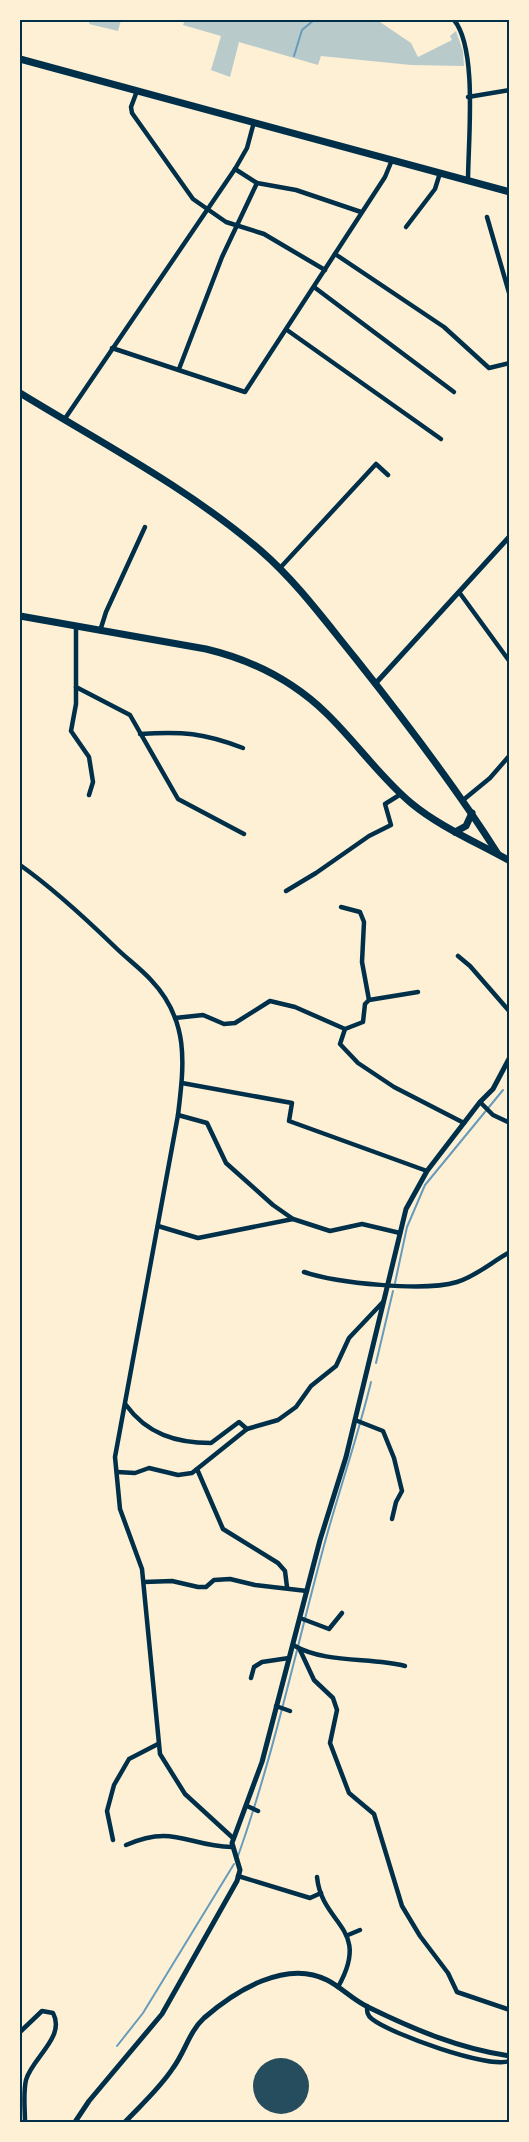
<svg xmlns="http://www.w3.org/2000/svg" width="529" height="2142" viewBox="0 0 529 2142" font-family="Montserrat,sans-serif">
  <rect width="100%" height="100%" fill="#fdf0d5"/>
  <g fill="#b9caca">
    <path d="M90,20H121L118,31L89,24Z"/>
    <path d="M185,20H377L411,43L418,57L452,40L450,36L456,31L463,51L464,66L411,65L321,56L318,65L239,42L230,77L211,70L221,36L183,25Z"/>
  </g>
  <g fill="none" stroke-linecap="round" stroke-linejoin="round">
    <g stroke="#669bbc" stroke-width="2">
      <path d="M294,56L302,30L314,20"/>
      <path d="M395,1283L407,1227L425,1185L503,1090"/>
      <path d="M376,1363L393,1291"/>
      <path d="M238,1856C273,1757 295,1654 322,1553C337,1496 357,1440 371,1382"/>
      <path d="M117,2046L143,2013L234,1864"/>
    </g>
  </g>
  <circle fill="#264d5e" cx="281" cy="2086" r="28"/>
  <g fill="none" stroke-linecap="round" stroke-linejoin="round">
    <g stroke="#003049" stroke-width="4.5">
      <path d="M454,20C478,49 468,141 468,181"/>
      <path d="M137,91L131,107L132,113L193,199L226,222L264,234L325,270"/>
      <path d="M468,97L510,90"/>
      <path d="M235,169L257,183L296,190L361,212"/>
      <path d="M487,217L510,296"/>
      <path d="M406,227L435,189L440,173"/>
      <path d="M335,254L444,327L489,368L510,363"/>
      <path d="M314,287L454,392"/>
      <path d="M287,330L441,439"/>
      <path d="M112,348L245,392L385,177L392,160"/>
      <path d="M179,369L222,257L257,183"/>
      <path d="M64,420L235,169L247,148L254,122"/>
      <path d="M280,568L376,464L388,475"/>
      <path d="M459,592L510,662"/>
      <path d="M76,627V704L71,731L89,757L93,782L89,795"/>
      <path d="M100,631L106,612L145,527"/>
      <path d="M76,687L130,715L178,799L244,834"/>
      <path d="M140,734C182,731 204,733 243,748"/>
      <path d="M462,801L490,778L510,755"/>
      <path d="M20,865C54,889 84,917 114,946C126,958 140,968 151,980C190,1021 184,1065 178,1115L115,1457L120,1509L142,1569L160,1754L185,1794L233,1838"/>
      <path d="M286,891L316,873L369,836L391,825L385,804L401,794"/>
      <path d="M341,907L360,912L364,922L362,962L369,1000"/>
      <path d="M458,956L470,966L510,1012"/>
      <path d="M175,1018L203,1015L224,1024L235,1023L270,1001L295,1007L345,1029L340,1044L358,1063L394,1087L464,1123"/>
      <path d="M345,1029L363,1022L365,1004L369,1000L418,992"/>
      <path d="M182,1083L292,1103L289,1121L427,1171"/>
      <path d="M480,1102L493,1115L510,1123"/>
      <path d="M178,1115L207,1123L226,1163L273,1205L293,1219L330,1231L362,1224L400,1233"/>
      <path d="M158,1226L198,1238L293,1219"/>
      <path d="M304,1272C337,1283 424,1292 457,1282C475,1277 493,1261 510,1252"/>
      <path d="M126,1405C147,1434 176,1443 211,1443L239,1422L247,1429"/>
      <path d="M355,1420L383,1431L394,1458L402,1491L396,1502L392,1519"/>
      <path d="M197,1469L223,1529L278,1563L285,1571L287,1587"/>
      <path d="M117,1472L135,1473L149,1468L178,1475L192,1473L247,1429L278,1420L296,1407L311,1386L336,1366L349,1338L383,1302"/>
      <path d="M144,1582L172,1581L198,1587H206L214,1580L230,1579L255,1585L307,1591"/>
      <path d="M300,1618L329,1629L342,1613"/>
      <path d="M293,1645C326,1664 369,1657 405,1666"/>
      <path d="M300,1650L314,1680L333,1698L337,1710L330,1743L349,1793L374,1814L402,1906L420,1936L448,1973L457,1992L510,2010"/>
      <path d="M251,1678L254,1667L262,1662L289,1658"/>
      <path d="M276,1706L290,1711"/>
      <path d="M247,1806L258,1811"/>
      <path d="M113,1840L107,1811L114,1785L129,1759L158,1744"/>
      <path d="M126,1845C174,1824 187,1846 232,1847"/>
      <path d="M238,1876L310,1898L321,1893"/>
      <path d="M317,1877C322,1926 372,1927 338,1987"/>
      <path d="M348,1935L360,1930"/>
      <path d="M367,2006C367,2012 367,2015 372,2019C391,2034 488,2069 510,2061"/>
      <path d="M20,2032L42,2011L53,2013C66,2037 32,2058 26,2080C23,2093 25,2109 25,2122"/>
    </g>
    <g stroke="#003049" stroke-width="5">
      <path d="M375,684L510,536"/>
      <path d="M75,2122L89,2101L162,2014L237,1881L240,1870L232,1843L262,1762L320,1540L346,1457L406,1209L427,1171L480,1102L493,1089L510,1057"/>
      <path d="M125,2122C141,2105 160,2088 173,2068C185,2052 189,2032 204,2018C235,1991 286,1959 327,1980C341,1987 353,2000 368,2007C413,2029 460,2049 510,2056"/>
    </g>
    <g stroke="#003049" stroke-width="7">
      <path d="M20,59L510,192"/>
      <path d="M20,393C100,442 188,488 260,550C297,582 325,621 356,659C406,722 455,786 498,854"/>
      <path d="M20,616L206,649C252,660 292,680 326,713C356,742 379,776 411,803C440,827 476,842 510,861"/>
      <path d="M455,832L466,826L472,813"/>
    </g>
  </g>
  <rect width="529" height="2142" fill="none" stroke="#fdf0d5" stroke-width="42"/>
  <rect x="21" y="21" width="487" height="2100" fill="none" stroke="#003049" stroke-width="2"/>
</svg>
